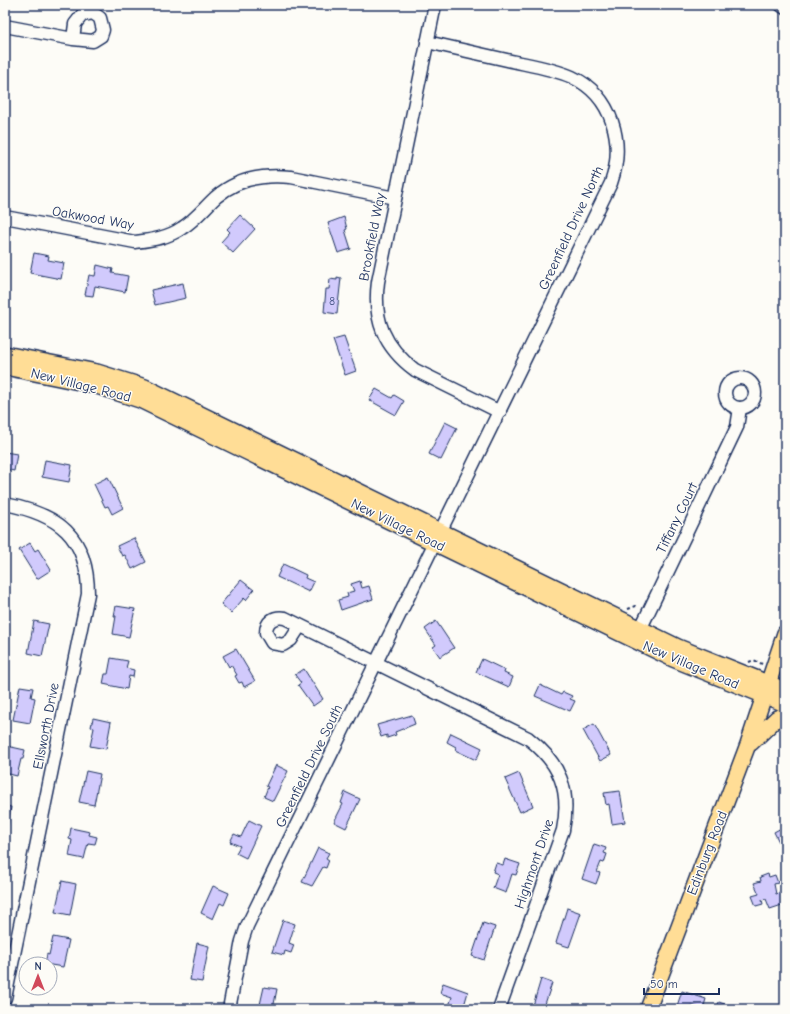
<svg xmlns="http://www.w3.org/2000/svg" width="790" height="1014" viewBox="0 0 790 1014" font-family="'Comic Neue',sans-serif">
  <rect width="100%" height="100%" fill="#fdfcf7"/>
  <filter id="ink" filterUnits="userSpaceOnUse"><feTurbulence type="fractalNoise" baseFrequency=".025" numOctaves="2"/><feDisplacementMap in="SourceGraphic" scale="8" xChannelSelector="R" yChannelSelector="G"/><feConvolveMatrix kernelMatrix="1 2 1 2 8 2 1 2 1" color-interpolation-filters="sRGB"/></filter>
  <g filter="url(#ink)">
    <g fill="#d1cafc" stroke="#1b2f5e">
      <path d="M240,215L255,229L233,253L221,242L230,232L227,229Z"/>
      <path d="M344,217L347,229L345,230L351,249L338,253L328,223Z"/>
      <path d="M34,253L49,256L48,260L64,263L61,279L30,273Z"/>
      <path d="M97,265L113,269L112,273L128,276L125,292L95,286L93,296L85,295L89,275L95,276Z"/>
      <path d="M337,277L341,278L337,314L324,312L326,289H329L330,279L337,280Z"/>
      <path d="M183,283L186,298L155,305L151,290Z"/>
      <path d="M344,337L356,371L345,375L333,340Z"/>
      <path d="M376,389L392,398L394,395L404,401L396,415L369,400Z"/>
      <path d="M445,422L457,428L441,460L429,454Z"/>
      <path d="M5,452L17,454L14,471L5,469Z"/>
      <path d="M45,460L72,465L69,482L42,477Z"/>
      <path d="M108,477L123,508L112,514L108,506L105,507L94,484Z"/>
      <path d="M134,538L146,562L132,569L125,555L122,556L117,546Z"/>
      <path d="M30,543L35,551L38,549L51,570L37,579L19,550Z"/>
      <path d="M283,564L306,575L305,578L314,582L309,592L277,577Z"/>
      <path d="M241,580L254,590L246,600L244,598L231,613L221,604Z"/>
      <path d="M360,581L362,588L369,586L373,599L341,610L338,600L348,597L347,593L354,591L351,584Z"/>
      <path d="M116,606L135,609L129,637L113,634L116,616H114Z"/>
      <path d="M34,621L49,624L42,656L28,653Z"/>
      <path d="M436,621L454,648L440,657L433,647L436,645L425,629Z"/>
      <path d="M236,649L255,681L244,687L242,682L239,683L235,676L237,675L231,665L229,667L223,656Z"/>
      <path d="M111,658L128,661L126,668L134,670L133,677L129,676L127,689L103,684L105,674H108Z"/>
      <path d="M482,659L505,670L504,673L513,677L509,687L476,672Z"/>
      <path d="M304,669L323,699L313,706L298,685L301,683L295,675Z"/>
      <path d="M540,685L561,695L563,692L572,696L570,699L575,701L570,711L535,696Z"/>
      <path d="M20,686L33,688L31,697L35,698L30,723L13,720Z"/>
      <path d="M412,715L415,724L395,732L396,735L387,738V735L381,737L377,725Z"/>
      <path d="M93,718L111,722L106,749L90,746L94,728L91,727Z"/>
      <path d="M594,724L611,755L600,761L583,730Z"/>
      <path d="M451,733L482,748L476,760L455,750L456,747L447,742Z"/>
      <path d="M7,746L25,750L23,759H21L17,776L5,773Z"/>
      <path d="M276,765L288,771L273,801L264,797L268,787L266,786Z"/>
      <path d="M86,771L100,774L94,805L79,802Z"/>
      <path d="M519,773L533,806L520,812L505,779Z"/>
      <path d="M620,791L625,822L612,824L609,804L606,805L604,793Z"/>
      <path d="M345,792L360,799L346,828L334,822L343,804L341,803Z"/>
      <path d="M5,806L11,807L5,839Z"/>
      <path d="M249,820L261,826L246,858L236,853L240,846L230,842L234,834L241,837Z"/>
      <path d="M785,826V846L782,848L774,832Z"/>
      <path d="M71,828L90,832L89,835L97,837L95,844L88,843L84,859L69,856L72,840L69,839Z"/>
      <path d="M594,844L606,848L604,853L607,854L604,863L601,862L597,872L600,873L596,884L582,879Z"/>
      <path d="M318,848L329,853L326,858L329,860L326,868L323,867L312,886L302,882Z"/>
      <path d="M505,859L520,864L516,875L512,874L506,893L493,888L498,874L493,872L496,863L503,865Z"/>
      <path d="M768,874L769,877L775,875L778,883L774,884L776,894L785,891V904L770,909L766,899L762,900L763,904L756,906L752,896L759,894L754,883L761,881L760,877Z"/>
      <path d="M62,881L76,884L70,915L55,912Z"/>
      <path d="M213,886L229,893L224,905L220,903L213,919L201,913Z"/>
      <path d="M567,908L581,913L569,947L556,943Z"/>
      <path d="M283,920L295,924L289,943L294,945L291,953L285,951L284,955L272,952Z"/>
      <path d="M483,923L495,927L484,960L472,956Z"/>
      <path d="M53,937L69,940L63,967L45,964L47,954L49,955Z"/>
      <path d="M197,943L209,946L202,982L190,980Z"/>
      <path d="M541,979L552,983L545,1004L548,1005L547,1009H532Z"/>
      <path d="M443,983L468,992L463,1009H448L452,997L440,993Z"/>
      <path d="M264,987L277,989L273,1009H259Z"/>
      <path d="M682,991L706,999L703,1009L692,1005L691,1008L686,1007V1009H676Z"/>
      <path d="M719,1002L738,1009H716Z"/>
    </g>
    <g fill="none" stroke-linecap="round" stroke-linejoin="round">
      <g stroke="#1b2f5e" stroke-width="15">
        <g id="minor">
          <path d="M435,5L378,282C373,320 384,347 415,370L500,412"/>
          <path d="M781,5L785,8"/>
          <path d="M5,26L73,39L93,41L101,36L103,30L100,18L93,13L82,15L75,24L73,39"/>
          <path d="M5,217L135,242C151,240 168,238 182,228C195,220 204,208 216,197C237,179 264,174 291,177L395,198"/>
          <circle cx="740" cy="393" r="15"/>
          <path d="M5,504C58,514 88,536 88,594L5,998"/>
          <path d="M300,626L291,640L283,645L272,643L266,633C266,621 274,616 285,618L528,738C560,763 571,790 563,830L499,1009"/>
          <path d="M637,636L737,427L740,408"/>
          <path d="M229,1009L242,941L247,926L611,183C625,143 613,96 572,77C552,68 529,65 507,60C481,54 454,48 427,42"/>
        </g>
      </g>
      <g stroke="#1b2f5e" stroke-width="18">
        <g id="major">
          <path d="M5,354L97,372L145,387L678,647L785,690"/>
          <path d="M5,367L94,385L140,400L673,659L785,704"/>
          <path d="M751,743L777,718L785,715"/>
          <path d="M648,1009L747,747L785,633"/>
        </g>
      </g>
      <g stroke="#1b2f5e" stroke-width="2" stroke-dasharray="3 3" stroke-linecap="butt">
        <path d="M628,609L636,606L638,608"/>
        <path d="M749,662L754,660L762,664"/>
      </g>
      <use href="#minor" stroke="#fdfcf7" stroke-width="12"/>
      <use href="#major" stroke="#ffdd96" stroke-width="15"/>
    </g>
  </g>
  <g text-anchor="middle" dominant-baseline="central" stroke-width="3" stroke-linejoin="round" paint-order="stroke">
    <g font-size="12" fill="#485686">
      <text x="332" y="301">8</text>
    </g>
    <g font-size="14" fill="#1b2f5e" stroke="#fdfcf7">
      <text transform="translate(93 218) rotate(10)">Oakwood Way</text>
      <text transform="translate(571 228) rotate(-65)">Greenfield Drive North</text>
      <text transform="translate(372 237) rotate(-79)">Brookfield Way</text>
      <text transform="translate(81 385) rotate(14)">New Village Road</text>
      <text transform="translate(677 518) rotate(-64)">Tiffany Court</text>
      <text transform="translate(398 525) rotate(26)">New Village Road</text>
      <text transform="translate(691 665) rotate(23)">New Village Road</text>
      <text transform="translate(46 726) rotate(-79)">Ellsworth Drive</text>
      <text transform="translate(309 766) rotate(-64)">Greenfield Drive South</text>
      <text transform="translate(707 853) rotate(-69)">Edinburg Road</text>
      <text transform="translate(534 864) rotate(-71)">Highmont Drive</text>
    </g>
  </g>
  <rect width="790" height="1014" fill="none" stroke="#fdfcf7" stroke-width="20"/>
  <rect x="10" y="10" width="770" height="994" fill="none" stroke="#1b2f5e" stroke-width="1.5" filter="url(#ink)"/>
  <g transform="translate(38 976)"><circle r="19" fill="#fdfcf7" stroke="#a3aaba"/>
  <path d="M0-3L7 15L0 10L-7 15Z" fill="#d1495b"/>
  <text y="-6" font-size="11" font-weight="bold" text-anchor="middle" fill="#1b2f5e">N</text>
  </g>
  <path d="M644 988v6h75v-6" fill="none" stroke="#1b2f5e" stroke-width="2"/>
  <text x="650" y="988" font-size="12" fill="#1b2f5e" stroke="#fdfcf7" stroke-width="3" paint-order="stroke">50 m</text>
</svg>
